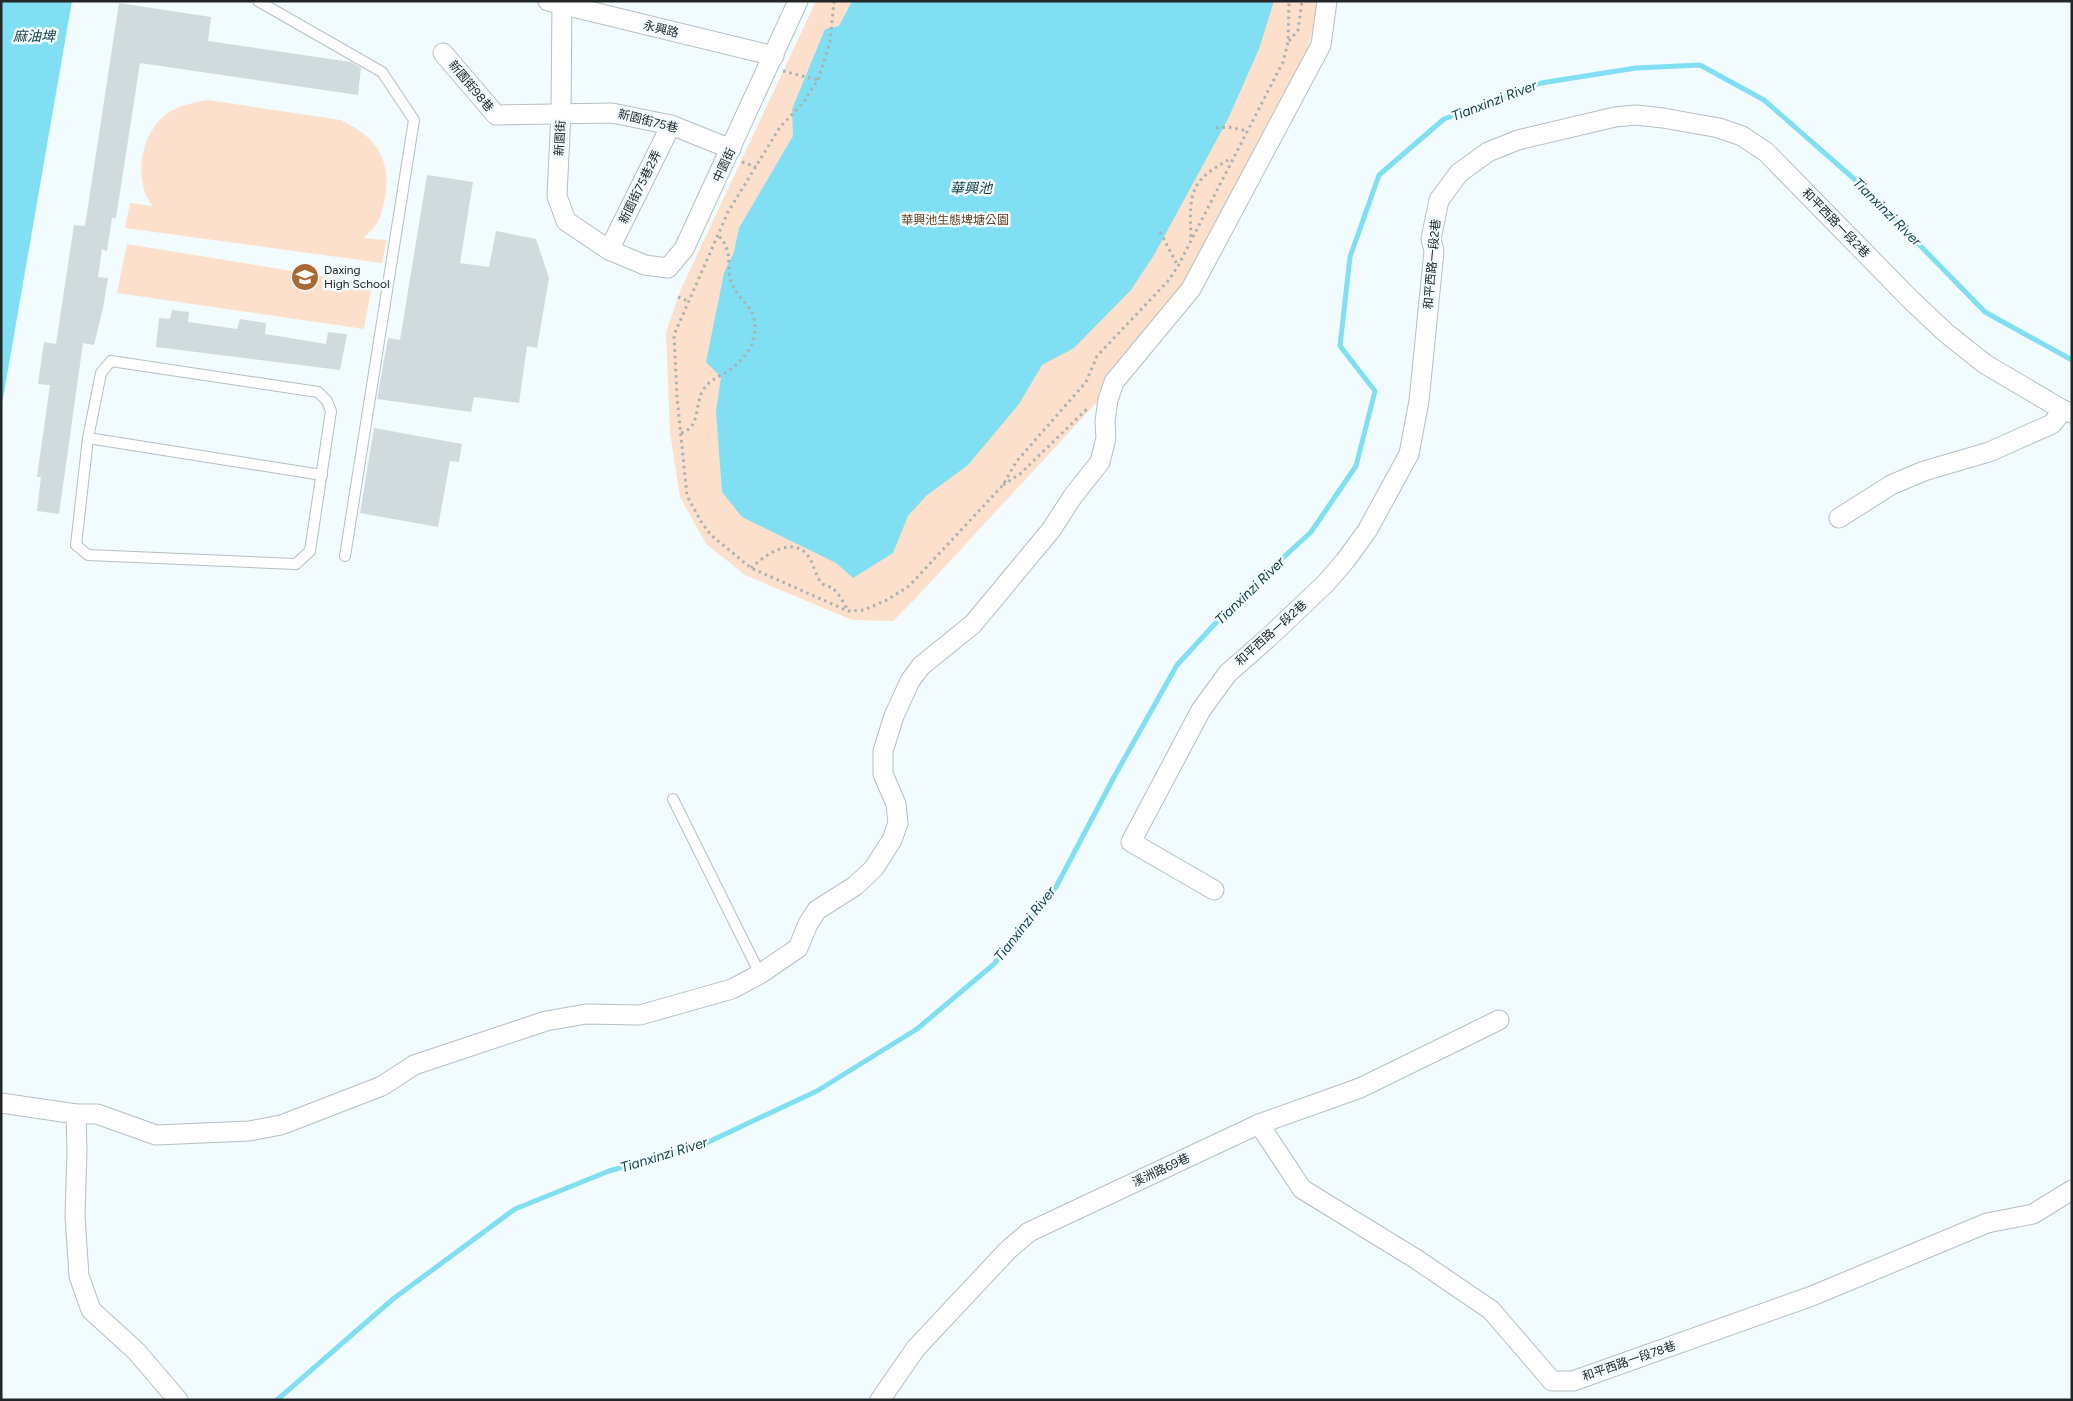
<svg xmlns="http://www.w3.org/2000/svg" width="2073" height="1401" viewBox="0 0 2073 1401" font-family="Figtree,'Noto Sans TC',sans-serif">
  <rect width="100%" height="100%" fill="#f2fcfe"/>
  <g fill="#fce0cc">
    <path d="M816,1H1320L1304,64L1192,282L1114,370L1098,401L914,600L893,621L852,620L745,575L706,544L680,497L670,433L666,332L681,289Z"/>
    <path d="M208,100L341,120C374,136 390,156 386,193C384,203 382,215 377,223C374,228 368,233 364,238L387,240L382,263L125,228L130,203L152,206C149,201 145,195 144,189C136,160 147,122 175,109C185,104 197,102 208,100Z"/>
    <path d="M127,244L372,284L364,329L117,293Z"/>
  </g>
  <g fill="#80dff2">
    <path d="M1,1H72L1,410Z"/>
    <path d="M852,1H1274L1259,49L1228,119L1154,255L1131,290L1074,348L1042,365L1019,404L968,465L926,496L908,516L893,553L853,578L836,563L742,517L722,492L716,412L721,377L706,362L724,273L734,252L739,228L793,136L792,109L825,29L839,26Z"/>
  </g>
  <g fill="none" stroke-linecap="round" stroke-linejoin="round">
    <path stroke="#80dff2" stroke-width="5" d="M277,1400L393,1299L515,1209L609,1171L704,1144L817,1091L917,1029L994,964L1056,887L1114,777L1177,665L1234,603L1311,532L1356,466L1375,391L1340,346L1350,257L1379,175L1444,119L1541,83L1636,68L1700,65L1764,100L1861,185L1985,312L2072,360"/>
  </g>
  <g fill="#d1dadc">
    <path d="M119,3L211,17L208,41L351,62L361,68L358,95L140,63L116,218H112L107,251L102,249L98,277L108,278L103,308L94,345L83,343L59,514L37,511L41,477H37L50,385L38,384L44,342L56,344L74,225L85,226Z"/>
    <path d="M427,175L473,182L460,263L489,267L496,231L536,239L549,278L537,348L527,346L519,403L474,397L471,412L377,399L388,338L400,340Z"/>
    <path d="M172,310L189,312L188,322L237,329L240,319L266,323L265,334L326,344L328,332L347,334L340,370L156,347L159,318L170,319Z"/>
    <path d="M374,428L462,444L459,462L450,461L438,527L360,513Z"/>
  </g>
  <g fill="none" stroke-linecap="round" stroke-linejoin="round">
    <g stroke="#b6bfc1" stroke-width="12">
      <g id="service">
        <path d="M258,1L382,72L414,120L345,556"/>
        <path d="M111,361L318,392L327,401L331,411L310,551L296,564L88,555L76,545L88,438L101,373Z"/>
        <path d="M88,438L322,475"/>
        <path d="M673,799L760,974"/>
      </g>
    </g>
    <g stroke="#b6bfc1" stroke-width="21">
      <g id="minor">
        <path d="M548,1L774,56"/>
        <path d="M562,1L561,113L557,196L566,221L609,250L645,265L668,268L684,249L798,1"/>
        <path d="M443,53L496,115L612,113L671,125L731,149"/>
        <path d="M609,250L671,125"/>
        <path d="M1839,518L1891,485L1924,471L1989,452L2052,424L2063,410"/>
        <path d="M1214,890L1131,842L1201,710L1228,673L1268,638L1326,583L1345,561L1367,531L1409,454L1419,401L1434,251L1431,239L1439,200L1459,173L1488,152L1518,140L1615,117L1636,115L1663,118L1719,128L1742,136L1766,152L1911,300L1946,333L1985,364L2063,410L2072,413"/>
        <path d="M1,1103L76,1114H97L156,1135L249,1131L281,1125L382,1086L414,1065L546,1021L586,1014L640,1015L732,989L760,974L798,948L808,924L817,910L855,886L874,868L892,840L898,823L896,804L883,774V751L894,716L910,681L921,666L973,624L1051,530L1073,496L1100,462L1106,438L1105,421L1108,400L1114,382L1191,289L1321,45L1327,1"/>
        <path d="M76,1114L77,1150L75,1216L79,1276L91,1310L136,1351L178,1400"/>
        <path d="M1259,1124L1302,1189L1416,1259L1491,1310L1552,1381H1573L1812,1296L1987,1223L2033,1214L2072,1190"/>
        <path d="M880,1400L916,1348L1008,1250L1029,1232L1259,1124L1360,1088L1499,1020"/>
      </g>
    </g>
    <g stroke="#a9b1b3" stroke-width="3" stroke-dasharray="2.5 4" stroke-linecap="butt">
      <path d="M834,1L830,42L818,80L803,103L780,127L728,212L674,335L677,397L687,496L702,523L711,535L751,568L848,611L864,610L887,600L909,586L1003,485L1016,462L1086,382L1097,356L1168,281L1178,266L1283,62L1288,42L1289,1"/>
      <path d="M1289,41L1298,30L1302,1"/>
      <path d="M783,71L818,80"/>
      <path d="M1216,128L1229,127L1247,131"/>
      <path d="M742,162L756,167"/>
      <path d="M1160,232L1178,266"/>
      <path d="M1191,237C1189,192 1190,180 1232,158"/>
      <path d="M678,297L688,301"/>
      <path d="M681,433C700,428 695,406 702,392C707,382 716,378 725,373C744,361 759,343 754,319C751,305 737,297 732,284C724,264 736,253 717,234"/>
      <path d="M1003,485L1020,474L1089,407"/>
      <path d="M751,568C765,555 795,533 810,559C814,565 816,578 822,583C824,586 829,586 832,588C839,593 844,603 848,611"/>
    </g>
    <use href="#service" stroke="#fff" stroke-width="10"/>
    <use href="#minor" stroke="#fff" stroke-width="19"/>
  </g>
  <defs>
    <g id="school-disc" transform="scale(1.4375)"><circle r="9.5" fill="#ab6934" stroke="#f2fcfe"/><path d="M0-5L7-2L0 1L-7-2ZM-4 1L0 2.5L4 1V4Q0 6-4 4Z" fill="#fff"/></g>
  </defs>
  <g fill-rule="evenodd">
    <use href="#school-disc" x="305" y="277"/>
  </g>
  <g text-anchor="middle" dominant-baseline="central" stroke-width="5" stroke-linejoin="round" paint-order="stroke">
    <g font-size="12" fill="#222627" stroke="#f2fcfe">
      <text transform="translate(661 29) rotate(14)">永興路</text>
      <text transform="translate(471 86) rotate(50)">新園街98巷</text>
      <text transform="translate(648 121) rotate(14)">新園街75巷</text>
      <text transform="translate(560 138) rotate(-87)">新園街</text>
      <text transform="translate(724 165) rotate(-65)">中園街</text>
      <text transform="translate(640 187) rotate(-64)">新園街75巷2弄</text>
      <text transform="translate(1836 223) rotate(46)">和平西路一段2巷</text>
      <text transform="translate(1432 264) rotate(-85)">和平西路一段2巷</text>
      <text transform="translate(1271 633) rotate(-42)">和平西路一段2巷</text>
      <text transform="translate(1161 1170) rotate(-25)">溪洲路69巷</text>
      <text transform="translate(1629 1361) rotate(-19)">和平西路一段78巷</text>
    </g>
    <g font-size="12" fill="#643b1a" stroke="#f2fcfe">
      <text x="955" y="220">華興池生態埤塘公園</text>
    </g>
    <g font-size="12" fill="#222627" stroke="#f2fcfe" text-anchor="start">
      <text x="324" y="270">Daxing<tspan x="324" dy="14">High School</tspan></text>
    </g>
    <g font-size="14" font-style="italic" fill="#154149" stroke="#f2fcfe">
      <text x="34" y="36">麻油埤</text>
      <text transform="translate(1494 101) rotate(-21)">Tianxinzi River</text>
      <text x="971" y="188">華興池</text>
      <text transform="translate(1887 212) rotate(45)">Tianxinzi River</text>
      <text transform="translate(1250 591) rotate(-44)">Tianxinzi River</text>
      <text transform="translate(1025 924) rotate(-52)">Tianxinzi River</text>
      <text transform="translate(664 1155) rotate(-17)">Tianxinzi River</text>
    </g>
  </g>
  <rect width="2073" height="1401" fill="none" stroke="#222627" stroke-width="5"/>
</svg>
